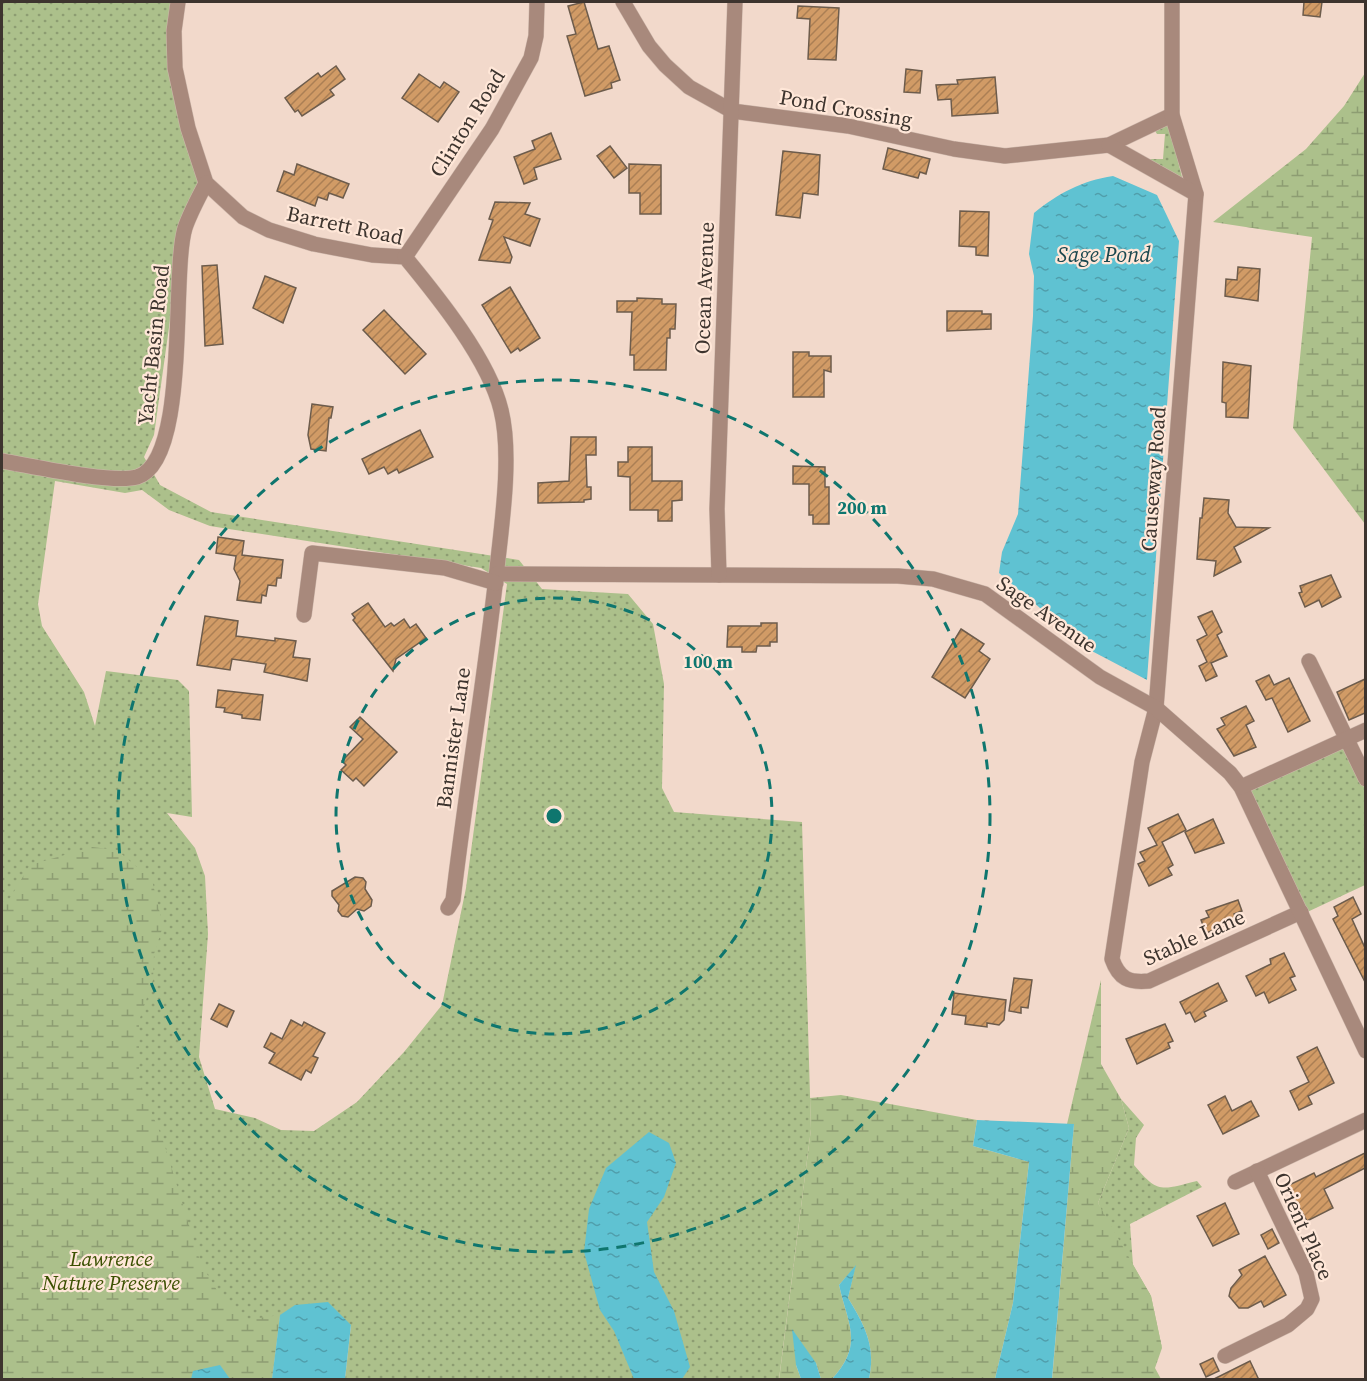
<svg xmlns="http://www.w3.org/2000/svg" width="1367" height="1381" viewBox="0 0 1367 1381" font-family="'Source Serif 4',serif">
  <defs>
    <pattern id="grass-dots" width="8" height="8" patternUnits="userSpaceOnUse" patternTransform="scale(1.5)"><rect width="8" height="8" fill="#acc08b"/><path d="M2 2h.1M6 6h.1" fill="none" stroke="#8d9d72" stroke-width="1.8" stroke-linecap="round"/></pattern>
    <pattern id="wetland-marsh" width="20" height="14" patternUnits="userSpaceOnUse" patternTransform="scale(1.5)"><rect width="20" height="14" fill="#acc08b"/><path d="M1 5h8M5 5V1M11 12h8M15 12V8" fill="none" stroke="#8d9d72"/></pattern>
    <pattern id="water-ripples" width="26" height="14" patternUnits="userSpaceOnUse" patternTransform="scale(1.5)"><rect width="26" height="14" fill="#5fc2d2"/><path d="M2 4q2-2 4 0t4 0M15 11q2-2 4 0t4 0" fill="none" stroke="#509eab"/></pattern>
    <pattern id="building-hatch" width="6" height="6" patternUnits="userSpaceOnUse" patternTransform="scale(1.5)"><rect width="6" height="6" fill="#d19b66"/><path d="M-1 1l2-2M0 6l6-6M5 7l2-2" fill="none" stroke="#ab7f54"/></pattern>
  </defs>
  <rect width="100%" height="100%" fill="#f2d9cb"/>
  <g fill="url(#grass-dots)" fill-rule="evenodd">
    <path d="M2,2H176L170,32L206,183L183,227L154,435L144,457L160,485L211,512L519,560L542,589L628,594L653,624L664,684L662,788L674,812L802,822L811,1129L779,1379H345L351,1325L280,1315L272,1379H2ZM55,481L125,493L142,490L169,510L210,526L481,568L507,584L466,888L442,1005L404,1052L357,1102L314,1131L281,1130L255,1118L215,1109L199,1057L208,934L205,876L195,848L167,813L192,817L189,691L178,680L106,671L95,726L84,692L42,626L38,604Z"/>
    <path d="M1168,120L1183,181L1145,159H1163L1165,134H1157L1153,128Z"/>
    <path d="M1346,740L1365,782V885L1303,914L1244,787Z"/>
    <path d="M1121,1099L1144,1125L1136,1138L1134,1165C1158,1194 1161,1190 1197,1181L1202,1187L1130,1224L1133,1265L1151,1296L1162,1348L1098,1203L1129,1128Z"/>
  </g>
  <g fill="url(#wetland-marsh)">
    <path d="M1365,73V524L1293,428L1312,237L1213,222L1306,149L1344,106Z"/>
    <path d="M92,847L117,850L152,880L163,926L154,954L153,980L139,1021V1083L163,1140L201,1264L221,1297L246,1320L280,1315L272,1379H230L220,1365L193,1371L191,1379H2V901L7,903L30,865Z"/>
    <path d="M1101,980V1064L1121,1099L1129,1128L1098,1203L1151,1296L1162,1348L1155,1368L1161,1379L1052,1380L1074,1124H1067Z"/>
    <path d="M841,1095L977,1120L973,1146L1029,1162L1013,1303L995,1379H869C876,1346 865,1326 848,1298L855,1267L839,1285C848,1325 864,1344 832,1379H821L816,1363L796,1365L801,1379L779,1380L811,1129L810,1098Z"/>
  </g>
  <g fill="url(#water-ripples)">
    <path d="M1113,176L1157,195L1179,241L1147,680L1088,649L999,573L1002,552L1018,514L1033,316L1034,276L1029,254L1034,213C1059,193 1081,181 1113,176Z"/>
    <path d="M977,1120L1074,1124L1052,1379H995L1013,1303L1029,1162L973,1146Z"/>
    <path d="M649,1132L669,1143L676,1163L664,1197L647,1222L654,1272L674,1311L690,1367L682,1379H634L614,1331L600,1310L584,1252L589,1209L606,1168Z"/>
    <path d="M856,1265L848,1298C865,1326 876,1346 869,1379H832C864,1344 848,1325 839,1285Z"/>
    <path d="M328,1302L351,1325L345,1379H272L280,1315L295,1305Z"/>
    <path d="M792,1329L816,1363L821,1379H801L796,1365Z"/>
    <path d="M220,1365L230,1379H191L193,1371Z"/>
  </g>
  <g fill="url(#building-hatch)" stroke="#6d5c4c" stroke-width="1.5">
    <path d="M584,2L598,49L609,46L620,80L611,83L612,88L585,96L567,36L576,34L568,6Z"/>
    <path d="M1304,2H1322L1320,17L1303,15Z"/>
    <path d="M798,6L839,8L836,60L808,59L810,19L797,18Z"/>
    <path d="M336,66L345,79L330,90L334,95L302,116L298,110L295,112L285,98L318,73L321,77Z"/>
    <path d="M906,69L922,71L920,93L904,92Z"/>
    <path d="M419,74L440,88L444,82L459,92L438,122L402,98Z"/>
    <path d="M995,77L998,113L952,116L951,99L938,100L936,85L958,84L957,80Z"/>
    <path d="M551,133L561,159L534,168L537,179L524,184L514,157L535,149L532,141Z"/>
    <path d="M610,146L627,168L614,178L597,156Z"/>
    <path d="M888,148L930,159L926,174L920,172L918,178L883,169Z"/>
    <path d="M783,151L820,155L818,195L803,193L800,218L776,215Z"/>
    <path d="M297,164L349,184L343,198L329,193L327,200L318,197L315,206L277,191L284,171L294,175Z"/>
    <path d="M629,164L661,165V214H640V193H629Z"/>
    <path d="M495,202L530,203L525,214L540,219L530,246L504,237L512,257L510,263L479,260L493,220L489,219Z"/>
    <path d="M960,211L989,212L988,256L976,255V247L959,246Z"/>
    <path d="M217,265L223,344L205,346L202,266Z"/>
    <path d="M1238,267L1260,269L1258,301L1225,296L1226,279L1237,280Z"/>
    <path d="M265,276L296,288L283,323L253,308Z"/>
    <path d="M510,287L540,338L520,351L518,348L511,353L482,305Z"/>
    <path d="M637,298L662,299V304H676L675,329H670V338H667L666,370H634V355H630L632,312H617V301H637Z"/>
    <path d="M384,310L426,354L405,374L363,330Z"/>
    <path d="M947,311H982V314H991V329L947,331Z"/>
    <path d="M793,352H809V356H831V372L824,370V397H793Z"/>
    <path d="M1223,362L1251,366L1248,418L1226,417V403L1222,402Z"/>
    <path d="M312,404L333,407L331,418H329L326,451L311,449L308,435Z"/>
    <path d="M420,430L433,457L399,473L397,469L388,474L384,467L369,474L362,459Z"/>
    <path d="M571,437H596V455H586L587,487H591V499L584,500V502L538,503V483L569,481Z"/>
    <path d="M628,447H652V481H682V500L672,501V521H658V510H630V477L618,476V462H628Z"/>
    <path d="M793,466L825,467V487H829V524H813V515H809V484H793Z"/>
    <path d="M1204,498L1229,500L1228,513L1236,527L1269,528L1234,547L1241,562L1214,576L1216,561L1197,559L1200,518H1202Z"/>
    <path d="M218,537L244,541L242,555L283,560L281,578H277L276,586L268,585L266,596L262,595L261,603L237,600L240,581L234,569L236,556L216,553Z"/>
    <path d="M1331,575L1341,597L1322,607L1319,600L1305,607L1299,593L1302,592L1300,586Z"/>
    <path d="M368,603L385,627L391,623L394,626L404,619L410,628L416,624L426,638L396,659L393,671L353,620L355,618L352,614Z"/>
    <path d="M1212,611L1222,632L1217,635L1227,656L1211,663L1217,676L1206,681L1199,666L1207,662L1197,640L1207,635L1198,617Z"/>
    <path d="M205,616L238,621L236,636L275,641V638L296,641L293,657L310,659L307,681L264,672L266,664L232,659L230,670L197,665Z"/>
    <path d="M761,623H777V642H770V646H757L756,652H742V647H727L728,626H761Z"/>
    <path d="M961,629L984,644L979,651L990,659L965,698L932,677Z"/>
    <path d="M1269,675L1274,685L1289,678L1310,721L1288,732L1272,698L1266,700L1256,681Z"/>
    <path d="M1365,679V713L1349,720L1337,692Z"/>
    <path d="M218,690L263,695L260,720L242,718V715L224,712L225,708L216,707Z"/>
    <path d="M1246,706L1254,721L1246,725L1256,747L1234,756L1217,729L1225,725L1221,718Z"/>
    <path d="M360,717L397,752L364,786L356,778L353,781L341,770L346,765L342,761L363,739L350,727Z"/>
    <path d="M1178,814L1186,830L1162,842L1173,865L1168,868L1172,875L1149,886L1138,864L1145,861L1140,852L1157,845L1148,828Z"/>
    <path d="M1213,819L1224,843L1195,853L1185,832Z"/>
    <path d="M355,877L363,878L366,882L365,889L372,900L371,906L364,911L357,909L348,917L342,916L338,911L339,905L332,896V891Z"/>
    <path d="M1353,897L1361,914L1352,919L1365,948V982L1333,919L1338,916L1334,907Z"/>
    <path d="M1238,900L1242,911L1234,914L1237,921L1206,933L1201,920L1209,917L1206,911Z"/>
    <path d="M1284,953L1295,976L1290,978L1296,990L1269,1003L1264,992L1256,996L1246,976L1271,964L1270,959Z"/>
    <path d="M1014,978L1032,980L1028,1008L1021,1007V1013L1009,1011Z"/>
    <path d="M1218,983L1227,1001L1204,1012L1206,1016L1195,1022L1190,1012L1186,1014L1180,1002Z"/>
    <path d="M954,993L1006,1000L1004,1020L999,1025L987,1023V1027L965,1024L966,1016L952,1014Z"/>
    <path d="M219,1004L234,1011L227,1027L211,1019Z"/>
    <path d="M291,1020L302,1026L304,1022L325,1033L313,1056L318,1058L311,1073L306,1070L301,1080L269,1063L275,1053L264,1047L271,1033L282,1039Z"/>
    <path d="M1165,1024L1173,1041L1168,1043L1170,1048L1137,1064L1126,1039Z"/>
    <path d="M1317,1047L1334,1083L1308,1096L1312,1104L1299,1110L1290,1091L1309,1082L1297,1057Z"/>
    <path d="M1225,1096L1232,1111L1251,1101L1259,1116L1223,1134L1208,1105Z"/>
    <path d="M1365,1153V1168L1324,1189L1333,1208L1307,1221L1287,1186L1314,1173L1316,1177Z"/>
    <path d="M1225,1203L1239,1234L1213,1246L1197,1216Z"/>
    <path d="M1272,1229L1279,1243L1268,1249L1261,1235Z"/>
    <path d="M1265,1256L1286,1295L1264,1307L1261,1301L1248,1308H1239L1229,1296L1231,1288L1242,1275L1239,1270Z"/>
    <path d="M1213,1358L1219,1371L1206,1377L1200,1364Z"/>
    <path d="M1250,1361L1259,1380H1212Z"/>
  </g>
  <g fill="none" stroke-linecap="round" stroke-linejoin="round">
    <g stroke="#ceb8ac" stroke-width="16">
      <g id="minor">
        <path d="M178,2L174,31L175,68L188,128L206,183L243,217L269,230L314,244L372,255L405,257C438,297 489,360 501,410C512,454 502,523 497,568C485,679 466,789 453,900L448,908"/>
        <path d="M623,2L649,46L665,65L689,87L732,111L848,126L954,149L1005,156L1109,145L1172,115"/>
        <path d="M1172,2V115L1196,194L1156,708L1142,762L1112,959C1119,979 1129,983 1149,981L1301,912"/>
        <path d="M1109,145L1196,194"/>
        <path d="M405,257L492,129L531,58L536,36L537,2"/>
        <path d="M2,461C32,466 111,484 137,477C190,461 171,274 185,228C190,213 199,197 206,183"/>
        <path d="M497,574L898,576L933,579L985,594L1100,677L1156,708L1230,773L1241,787L1366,1051"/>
        <path d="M719,575L717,509L735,2"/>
        <path d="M304,615L312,553L445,568L496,583"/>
        <path d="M1309,661L1366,779"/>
        <path d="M1241,787L1366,730"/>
        <path d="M1235,1182L1366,1120"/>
        <path d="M1225,1356L1288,1325L1307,1309L1312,1299L1306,1273L1257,1171"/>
      </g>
    </g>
    <use href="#minor" stroke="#a8897c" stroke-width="15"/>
  </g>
  <g fill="none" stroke="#0f766e" stroke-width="3" stroke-dasharray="10 8">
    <circle cx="554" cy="816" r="218"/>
    <circle cx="554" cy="816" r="436"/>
  </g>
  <g text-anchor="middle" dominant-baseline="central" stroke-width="4.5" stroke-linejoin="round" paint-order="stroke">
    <g font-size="21" fill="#3d342e" stroke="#ffe7d8">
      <text transform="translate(846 108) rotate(10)">Pond Crossing</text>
      <text transform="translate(467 123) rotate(-58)">Clinton Road</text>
      <text transform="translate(345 225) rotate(12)">Barrett Road</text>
      <text transform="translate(704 288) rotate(-88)">Ocean Avenue</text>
      <text transform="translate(153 345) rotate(-84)">Yacht Basin Road</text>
      <text transform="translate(1153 479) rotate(-86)">Causeway Road</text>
      <text transform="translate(1047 614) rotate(35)">Sage Avenue</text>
      <text transform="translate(453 738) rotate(-82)">Bannister Lane</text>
      <text transform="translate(1194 937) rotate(-24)">Stable Lane</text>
      <text transform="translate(1304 1226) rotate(66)">Orient Place</text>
    </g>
    <g font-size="21" font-style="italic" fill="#3b5000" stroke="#ffe7d8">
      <text x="111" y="1258">Lawrence<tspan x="111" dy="24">Nature Preserve</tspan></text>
    </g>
    <g font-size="22" font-style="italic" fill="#1b484f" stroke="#ffe7d8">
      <text x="1104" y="254">Sage Pond</text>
    </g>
  </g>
  <circle cx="554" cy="816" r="9" fill="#0f766e" stroke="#ffe7d8" stroke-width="3"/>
  <g font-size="18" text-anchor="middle" font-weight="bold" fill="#0f766e" stroke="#ffe7d8" stroke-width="4.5" stroke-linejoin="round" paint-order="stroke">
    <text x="862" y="514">200 m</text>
    <text x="708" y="668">100 m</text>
  </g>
  <rect width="1367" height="1381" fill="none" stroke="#3d342e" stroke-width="6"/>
</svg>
